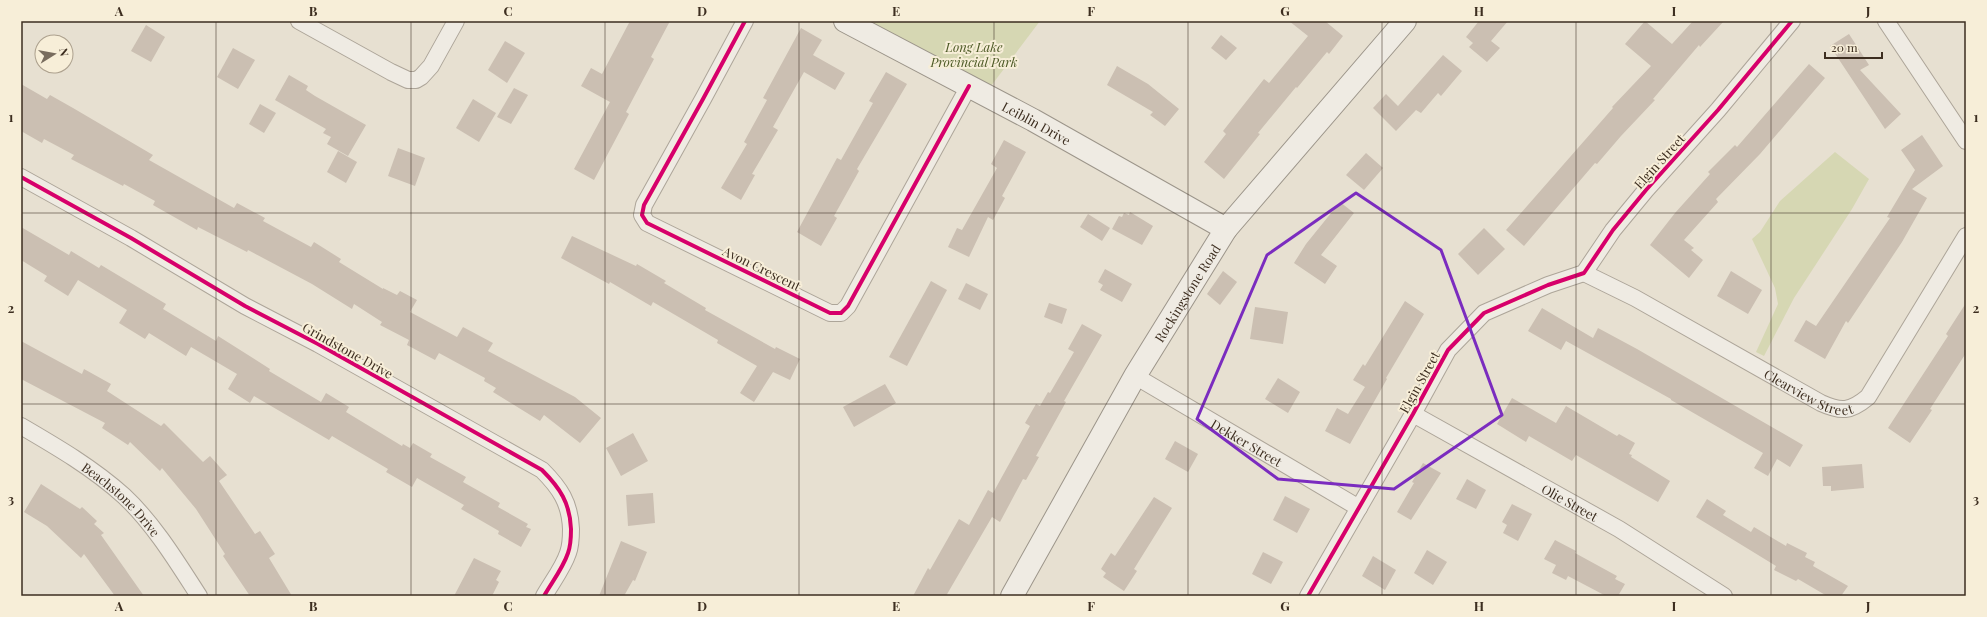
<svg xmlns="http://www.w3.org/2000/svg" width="1987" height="617" viewBox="0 0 1987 617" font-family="'Playfair Display',serif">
  <rect width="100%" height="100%" fill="#e7e0d1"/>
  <g fill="#d6d7b3">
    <path d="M845,21H1040L985,94Z"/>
    <path d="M1835,152L1869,179L1852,209L1794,298L1764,356L1756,352L1778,304L1775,288L1752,239L1760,232L1780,201Z"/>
  </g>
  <g fill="#cbbfb2">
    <path d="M630,21H670L651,57L654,59L626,112L629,114L594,180L574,169L610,102L581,86L591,68L602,74Z"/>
    <path d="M1289,21H1325L1343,36L1329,54L1327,52L1297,88L1296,87L1258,133L1260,134L1224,179L1204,162L1226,134L1223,131L1264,79L1269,83L1308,36Z"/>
    <path d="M1479,21H1508L1491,41L1500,48L1487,62L1469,47L1473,43L1466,37Z"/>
    <path d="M1645,21L1672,44L1693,21H1724L1700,47L1699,45L1653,99L1655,100L1621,136L1597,164L1595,163L1524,246L1506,230L1613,108L1612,107L1651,66L1625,44Z"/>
    <path d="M146,25L165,37L151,62L131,51Z"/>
    <path d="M801,28L822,40L813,55L845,73L835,90L804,72L773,127L778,130L752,174L755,175L741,200L721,188L747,144L744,142L767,100L763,98Z"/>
    <path d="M1849,34L1869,65L1860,70L1901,114L1885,129L1830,46Z"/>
    <path d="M1221,35L1237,48L1226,60L1211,48Z"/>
    <path d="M505,41L525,53L507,83L488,70Z"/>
    <path d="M233,48L255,60L238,89L217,77Z"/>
    <path d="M1443,55L1462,71L1441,96L1438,93L1421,113L1416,110L1396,131L1373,108L1386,94L1398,106Z"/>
    <path d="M1809,64L1825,78L1760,154L1716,199L1718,202L1684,240L1694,248L1691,250L1703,260L1689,278L1650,245L1675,213L1710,174L1708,172L1735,145L1737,147Z"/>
    <path d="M1117,66L1148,84L1179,109L1165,126L1150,115L1153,112L1107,85Z"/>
    <path d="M886,72L907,84L857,169L859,171L834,216L837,218L821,246L797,232L837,158L841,160L873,103L869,101Z"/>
    <path d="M289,75L308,86L306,90L315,96L366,125L348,156L327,144L331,137L323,133L326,129L275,100Z"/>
    <path d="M21,84L47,99L50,95L73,108L153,155L149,160L234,208L237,203L265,218L263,221L311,247L314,242L341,259L339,262L383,289V288L397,295L400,291L417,300L410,312L457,337L463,327L493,343L488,351L575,397L601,418L580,443L544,415L540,421L493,392L496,388L484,381L485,378L439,353L435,360L407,345L409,340L380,325L382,322L354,304L352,309L312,284L248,250L247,252L198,227L197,230L153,205L155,201L124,184L123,186L71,159L74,155L44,139L42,143L21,131Z"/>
    <path d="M514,88L528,95L511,124L497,117Z"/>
    <path d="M473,99L496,113L479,142L456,128Z"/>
    <path d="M260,104L276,113L264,133L249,124Z"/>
    <path d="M1922,135L1943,166L1912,189L1927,198L1902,242L1848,323L1846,321L1825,359L1794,341L1806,320L1816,326L1890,218L1887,217L1915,170L1901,150Z"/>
    <path d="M1004,140L1026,152L1002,196L1005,198L993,220L988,217L969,257L948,247L957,228L962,230L997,168L991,164Z"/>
    <path d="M398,148L425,158L415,186L388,176Z"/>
    <path d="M338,151L357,162L346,183L327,172Z"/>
    <path d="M1366,153L1383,168L1364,190L1346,175Z"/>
    <path d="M1340,202L1354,213L1321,255L1337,266L1325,284L1294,263L1306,244Z"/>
    <path d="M1130,212L1153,226L1142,245L1112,229L1119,216L1122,217L1124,213L1129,215Z"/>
    <path d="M1088,214L1110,228L1102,241L1080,227Z"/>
    <path d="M21,227L69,255L71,251L99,268L101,265L166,304L163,309L216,341L218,336L270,369L269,371L321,402L326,393L349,407L346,412L402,446L403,444L410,448L413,443L432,454L430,457L466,477L463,482L500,503L498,507L528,524L526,527L531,529L521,547L498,534L499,531L461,509L464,505L417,478L412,487L386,472L388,469L332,436L329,440L254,396L250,403L228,389L237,374L191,347L186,356L149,333L145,339L119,323L127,310L78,280L68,296L44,281L47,276L21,260Z"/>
    <path d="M1484,228L1505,249L1478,275L1458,254Z"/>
    <path d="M572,236L636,266L637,264L666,281L664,283L706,308L705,310L775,349L776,347L800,359L790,380L773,372L754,402L740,393L757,366L717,343L718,340L653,302L651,306L610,282L609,284L561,258Z"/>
    <path d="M1105,269L1132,284L1122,302L1100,290L1103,285L1098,282Z"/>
    <path d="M1223,271L1237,282L1220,305L1207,294Z"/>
    <path d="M1731,271L1762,290L1748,314L1717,296Z"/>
    <path d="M931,281L947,290L907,366L889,357Z"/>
    <path d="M966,283L988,294L980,310L958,299Z"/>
    <path d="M1405,301L1424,314L1386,378L1387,379L1350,444L1325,431L1337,408L1348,414L1365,387L1353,380L1363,364L1365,366Z"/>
    <path d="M1049,303L1067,309L1062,324L1044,317Z"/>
    <path d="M1966,303V353L1930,409L1932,410L1910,443L1888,428L1948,336L1946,334Z"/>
    <path d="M1255,307L1288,312L1283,344L1250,339Z"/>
    <path d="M1542,308L1593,338L1598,328L1637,349L1803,445L1790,467L1777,459L1768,476L1754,468L1763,453L1671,400V399L1566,341L1561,350L1528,331Z"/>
    <path d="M1082,324L1102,335L1064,401L1066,402L1036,456L1039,457L1026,480L1023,479L1000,522L992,517L946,596H913L928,568L930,570L959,519L969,525L988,490L993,493L1030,426L1025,423L1036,404L1040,406L1048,392L1050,393L1074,352L1068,349Z"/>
    <path d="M21,341L82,374L84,369L111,384L107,391L161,426L164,423L203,462L210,456L227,475L219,481L255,534L260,531L275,554L269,558L292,596H250L223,556L225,554L196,509L162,468L160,471L130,442L128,445L102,428L105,423L21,379Z"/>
    <path d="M1278,378L1300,392L1288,413L1265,399Z"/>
    <path d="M885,384L896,403L854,427L843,407Z"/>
    <path d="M1512,398L1556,423L1566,406L1617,436L1619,434L1635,443L1629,454L1632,455L1631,457L1670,481L1658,502L1576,455L1572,461L1529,436L1526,442L1497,424Z"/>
    <path d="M633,433L648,461L621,476L606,448Z"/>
    <path d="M1175,441L1198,454L1188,472L1165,459Z"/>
    <path d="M1423,463L1441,473L1411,520L1397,512L1414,483L1412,482Z"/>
    <path d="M1862,464L1864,488L1831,491V486H1823L1822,467Z"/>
    <path d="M1467,479L1486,490L1476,509L1456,499Z"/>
    <path d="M41,484L80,509L82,507L97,521L94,524L104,533L101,535L144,596H115L84,554L81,558L47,526L24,512Z"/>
    <path d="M653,493L655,523L628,526L626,495Z"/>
    <path d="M1285,496L1310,509L1297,533L1273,520Z"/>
    <path d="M1154,497L1172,508L1134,569L1137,571L1124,591L1103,577L1106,573L1101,569L1111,553L1115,556Z"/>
    <path d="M1707,499L1726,511L1723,515L1751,532L1754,527L1786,546L1787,543L1807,553L1805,557L1815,562L1813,566L1848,586L1841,596H1827L1798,579L1796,581L1774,570L1776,566L1696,517Z"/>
    <path d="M1512,504L1532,514L1518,541L1503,533L1507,525L1502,522Z"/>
    <path d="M1555,540L1576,551L1575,553L1617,576L1615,579L1625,584L1618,596H1606L1568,576L1566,580L1552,573L1556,565L1544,559Z"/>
    <path d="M621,541L647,552L635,581L633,580L624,596H599Z"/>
    <path d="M1427,550L1447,562L1433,585L1414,573Z"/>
    <path d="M1263,552L1283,562L1271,584L1252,574Z"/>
    <path d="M1373,556L1396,570L1385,590L1362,576Z"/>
    <path d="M474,558L501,571L496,580L499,582L492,596H454Z"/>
  </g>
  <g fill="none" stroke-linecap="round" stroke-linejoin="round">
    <g stroke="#ada599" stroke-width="18">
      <g id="street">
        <path d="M299,21L391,72L408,80H416L421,77L431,66L456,21"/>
        <path d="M745,21L703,99L644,205L642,215L647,223L830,313H841L848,306L969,86"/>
        <path d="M1886,21L1966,141"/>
        <path d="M21,177L131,238L245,306L318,344L542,470C560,488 570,503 571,529C571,537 571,545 568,553C563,568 552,582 544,596"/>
        <path id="s1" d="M1584,273L1635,298L1821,403C1841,412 1850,412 1868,397L1966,236"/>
        <path id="s2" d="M1135,376L1359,508"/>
        <path id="s3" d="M1413,414L1619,529L1724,596"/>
        <path id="s4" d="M21,426C57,447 93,468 124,496C154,524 177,562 199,596"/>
        <path d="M1308,596L1413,414L1448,350L1484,313L1548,285L1584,273L1613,230L1646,190L1718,110L1792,21"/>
      </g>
    </g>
    <g stroke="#9c958a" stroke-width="24">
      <g id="secondary">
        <path id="s5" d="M845,21L1033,120L1226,229"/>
        <path id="s6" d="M1012,596L1135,376L1226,229L1405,21"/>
      </g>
    </g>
    <use href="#street" stroke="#efebe3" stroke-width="16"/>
    <use href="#secondary" stroke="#efebe3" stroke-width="22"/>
    <g stroke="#f7eed8" stroke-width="6">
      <g id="cycleway">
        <path d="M745,21L703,99L644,205L642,215L647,223L830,313H841L848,306L969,86"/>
        <path d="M21,177L131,238L245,306L318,344L542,470C560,488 570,503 571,529C571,537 571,545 568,553C563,568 552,582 544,596"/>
        <path d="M1308,596L1413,414L1448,350L1484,313L1548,285L1584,273L1613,230L1646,190L1718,110L1792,21"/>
      </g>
    </g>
    <use href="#cycleway" stroke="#d6006c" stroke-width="4"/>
  </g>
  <path fill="none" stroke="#7b2cbf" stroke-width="3" stroke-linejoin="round" d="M1356,193L1441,250L1502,415L1394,489L1278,479L1197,419L1267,255Z"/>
  <path fill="none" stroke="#3d2e20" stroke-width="1" stroke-opacity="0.55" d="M216,21V596M411,21V596M605,21V596M799,21V596M994,21V596M1188,21V596M1382,21V596M1576,21V596M1771,21V596M21,213H1966M21,404H1966"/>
  <g text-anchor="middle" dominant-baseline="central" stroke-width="4" stroke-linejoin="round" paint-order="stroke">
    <g font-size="13" font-style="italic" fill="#4d5a26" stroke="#f7eed8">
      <text x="974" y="46">Long Lake<tspan x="974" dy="15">Provincial Park</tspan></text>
    </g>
    <g font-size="13" fill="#3d2e20" stroke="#f7eed8">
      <text stroke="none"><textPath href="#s5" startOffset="217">Leiblin Drive</textPath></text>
      <text transform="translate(1659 161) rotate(-48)">Elgin Street</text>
      <text transform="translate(762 268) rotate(26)">Avon Crescent</text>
      <text stroke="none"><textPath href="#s6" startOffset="350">Rockingstone Road</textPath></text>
      <text transform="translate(348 350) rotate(29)">Grindstone Drive</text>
      <text transform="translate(1419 382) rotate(-61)">Elgin Street</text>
      <text stroke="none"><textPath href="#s1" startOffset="255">Clearview Street</textPath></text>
      <text stroke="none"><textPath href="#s2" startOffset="130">Dekker Street</textPath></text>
      <text stroke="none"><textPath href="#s4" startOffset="125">Beachstone Drive</textPath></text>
      <text stroke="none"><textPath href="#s3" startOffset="180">Olie Street</textPath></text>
    </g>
  </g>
  <rect width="1987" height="617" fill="none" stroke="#f7eed8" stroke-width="44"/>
  <g transform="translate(54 54) rotate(79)"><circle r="19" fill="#f7eed8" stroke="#ada18e"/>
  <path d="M0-3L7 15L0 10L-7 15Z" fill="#786c5e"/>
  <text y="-6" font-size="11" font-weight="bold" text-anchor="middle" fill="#3d2e20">N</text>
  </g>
  <path d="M1825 52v6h57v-6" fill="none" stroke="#3d2e20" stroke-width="2"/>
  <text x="1831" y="52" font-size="12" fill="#3d2e20" stroke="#f7eed8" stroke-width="3" paint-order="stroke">20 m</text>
  <rect x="22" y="22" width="1943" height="573" fill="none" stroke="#3d2e20" stroke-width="1.5"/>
  <g font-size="13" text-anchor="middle" font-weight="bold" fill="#3d2e20">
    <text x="119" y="16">A</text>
    <text x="313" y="16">B</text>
    <text x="508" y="16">C</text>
    <text x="702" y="16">D</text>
    <text x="896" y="16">E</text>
    <text x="1091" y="16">F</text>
    <text x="1285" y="16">G</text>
    <text x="1479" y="16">H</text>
    <text x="1674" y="16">I</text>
    <text x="1868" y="16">J</text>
    <text x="11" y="122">1</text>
    <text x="1976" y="122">1</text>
    <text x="11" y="313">2</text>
    <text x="1976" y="313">2</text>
    <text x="11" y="504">3</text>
    <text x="1976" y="504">3</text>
    <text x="119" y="611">A</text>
    <text x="313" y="611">B</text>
    <text x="508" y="611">C</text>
    <text x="702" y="611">D</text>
    <text x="896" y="611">E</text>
    <text x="1091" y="611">F</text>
    <text x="1285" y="611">G</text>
    <text x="1479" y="611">H</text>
    <text x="1674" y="611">I</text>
    <text x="1868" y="611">J</text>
  </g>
</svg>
